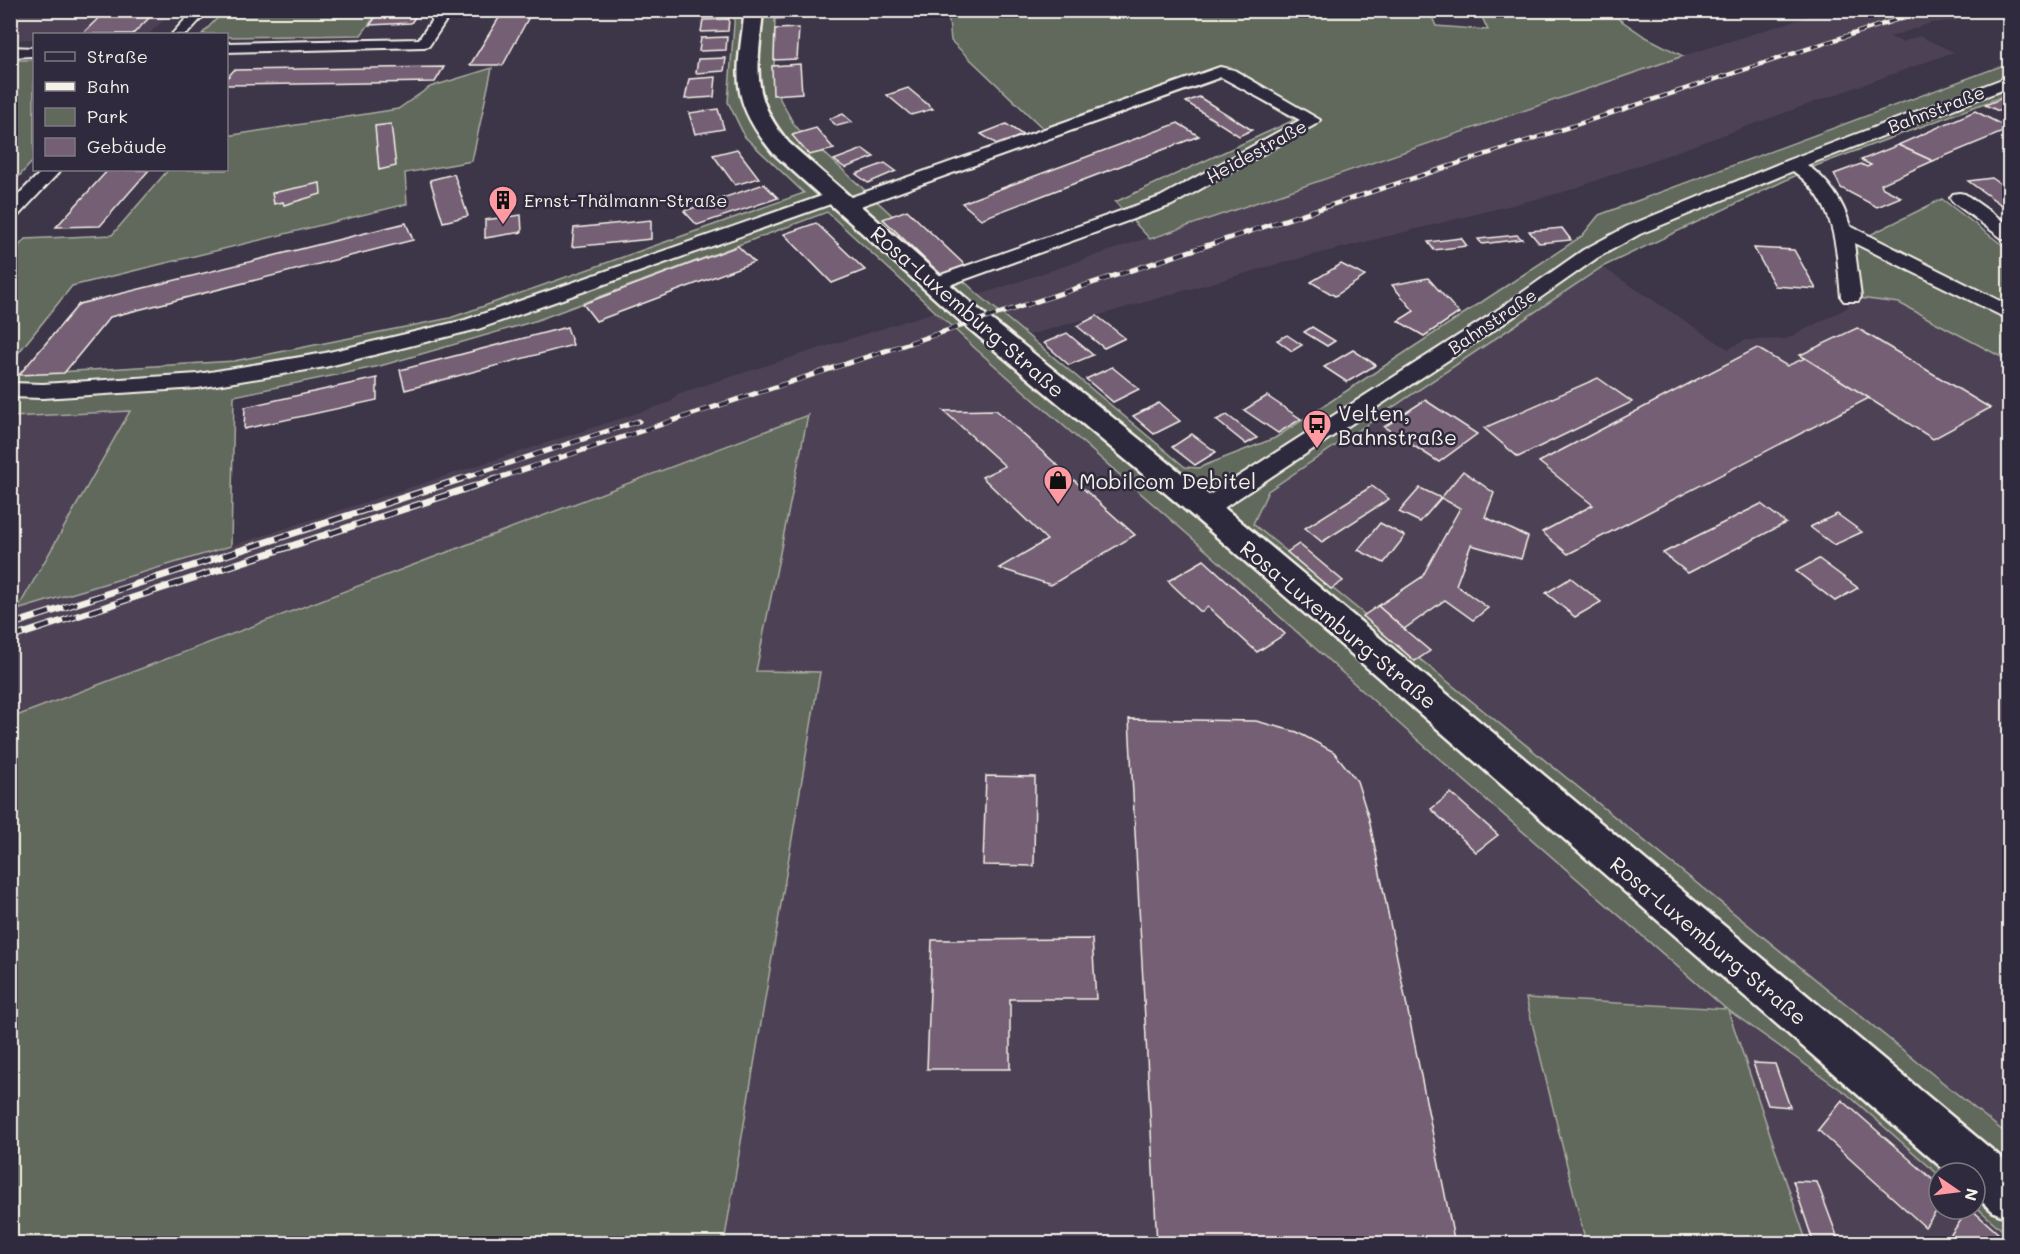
<svg xmlns="http://www.w3.org/2000/svg" width="2020" height="1254" viewBox="0 0 2020 1254" font-family="Mali,sans-serif">
  <rect width="100%" height="100%" fill="#3d3548"/>
  <filter id="ink" filterUnits="userSpaceOnUse"><feTurbulence type="fractalNoise" baseFrequency=".0167" numOctaves="2"/><feDisplacementMap in="SourceGraphic" scale="12" xChannelSelector="R" yChannelSelector="G"/><feConvolveMatrix kernelMatrix="1 2 1 2 8 2 1 2 1" color-interpolation-filters="sRGB"/></filter>
  <g filter="url(#ink)">
    <g fill="#4e4255">
      <path d="M10,11H173L149,34H34V39L11,40Z"/>
      <path d="M1826,11H1993L1955,21L1931,23L1890,37L1902,42L1919,36L1954,52L1564,192L1285,262L1029,335L979,295L1683,56Z"/>
      <path d="M1602,267L1728,349L1746,340L1786,339L1847,308L1851,297L1899,303L2009,361V1136L1253,524L1268,491Z"/>
      <path d="M937,311L977,350L1209,553L1404,728L1727,1009L1847,1094L1939,1175V1209H1975V1206L2009,1236V1243H1807L1727,1009L1526,999L1586,1243H724L820,672H755L807,415L11,718V417L131,411L18,610L231,546L671,402L677,394Z"/>
    </g>
    <g fill="#60695c" stroke="#aaada2" stroke-width="1.5">
      <path d="M225,10H379V11L361,35L227,37L226,34H202Z"/>
      <path d="M1429,10L1436,26L1488,30L1479,11H1607L1644,36L1683,56L1150,239L1115,202L1294,120L1224,78L1053,138L951,41L948,11Z"/>
      <path d="M735,11H892L775,19L774,64L780,99L795,126L979,295L1185,467L1198,468L1275,438L1582,236L1599,215L2009,63V94L1818,165L1602,267L1268,491L1253,524L2009,1136V1236L1975,1206V1173H1939V1175L1847,1094L1728,1010L1807,1243H1586L1526,998L1726,1009L1404,728L1209,553L977,350L827,212L535,321L380,366L234,396L231,546L17,610L130,411L11,417V375L234,361L450,318L804,193L745,137L728,102Z"/>
      <path d="M11,60H34V160L11,185Z"/>
      <path d="M492,68L472,161L405,173L407,204L72,286L11,362V255L25,239L112,235L168,170H226L227,136L398,109L430,87Z"/>
      <path d="M1942,199L2009,250V361L1899,303L1851,297L1842,229L1862,239Z"/>
      <path d="M808,415L756,671L820,672L724,1243H11V718Z"/>
    </g>
    <g fill="#755f74" stroke="#f4f1e8" stroke-width="1.5">
      <path d="M107,10H157L133,34H82Z"/>
      <path d="M420,10L411,23L370,25L380,11Z"/>
      <path d="M510,10H519L518,13H531L503,65H470L502,13H508Z"/>
      <path d="M729,19L728,31L701,32L703,20Z"/>
      <path d="M799,28L797,59L774,60L775,29Z"/>
      <path d="M727,37L726,50L699,51L701,38Z"/>
      <path d="M726,58L724,71L696,73L698,59Z"/>
      <path d="M800,64L802,93L773,95L772,66Z"/>
      <path d="M444,67L435,82L226,85V79L234,70Z"/>
      <path d="M716,77L714,97L685,99L689,79Z"/>
      <path d="M908,88L933,109L911,115L887,95Z"/>
      <path d="M2010,95V116L1985,105Z"/>
      <path d="M1199,97L1252,130L1239,136L1186,102Z"/>
      <path d="M718,109L724,129L695,134L689,113Z"/>
      <path d="M1975,111L2010,129L1933,161L1898,145Z"/>
      <path d="M843,114L852,122L837,126L829,119Z"/>
      <path d="M1178,123L1199,136L981,219L962,203Z"/>
      <path d="M391,124L396,166L379,170L375,126Z"/>
      <path d="M1006,124L1023,135L998,145L981,134Z"/>
      <path d="M816,128L834,149L809,155L792,135Z"/>
      <path d="M1898,145L1933,161L1881,184L1883,188L1901,197L1877,207L1841,188L1834,174L1861,164L1867,167L1871,165L1861,160Z"/>
      <path d="M737,149L759,178L735,185L713,155Z"/>
      <path d="M863,149L874,157L845,168L834,160Z"/>
      <path d="M885,163L896,171L868,183L856,174Z"/>
      <path d="M108,170H149L100,226L56,227Z"/>
      <path d="M454,174L468,216L443,222L430,180Z"/>
      <path d="M1992,178L2010,190V211L1968,181Z"/>
      <path d="M320,183L321,194L284,205L283,202L274,204L272,193Z"/>
      <path d="M764,184L778,198L697,225L684,211Z"/>
      <path d="M907,210L967,267L942,276L883,219Z"/>
      <path d="M521,215L522,232L485,238V220Z"/>
      <path d="M651,220V239L572,247L574,228Z"/>
      <path d="M406,223L413,240L110,317L64,373L19,375L79,304Z"/>
      <path d="M816,223L865,270L832,283L784,234Z"/>
      <path d="M1562,228L1571,240L1539,243L1529,231Z"/>
      <path d="M1517,235L1522,239L1482,244L1478,239Z"/>
      <path d="M1461,238L1467,246L1434,250L1428,242Z"/>
      <path d="M738,246L754,262L596,321L583,304Z"/>
      <path d="M1754,248L1794,250L1816,289L1775,286Z"/>
      <path d="M1341,264L1365,276L1335,296L1311,282Z"/>
      <path d="M1428,278L1459,313L1424,336L1398,321L1414,311L1392,285Z"/>
      <path d="M1097,316L1125,338L1104,348L1077,326Z"/>
      <path d="M567,327L573,345L405,390L400,370Z"/>
      <path d="M1312,327L1335,341L1327,346L1304,332Z"/>
      <path d="M1857,328L1990,408L1933,439L1800,355Z"/>
      <path d="M1067,333L1093,355L1069,365L1044,343Z"/>
      <path d="M1287,335L1302,345L1292,351L1277,340Z"/>
      <path d="M1757,348L1787,366L1805,358L1869,398L1568,554L1542,532L1593,505L1539,462Z"/>
      <path d="M1353,350L1376,365L1347,382L1324,367Z"/>
      <path d="M1112,367L1139,389L1113,402L1086,379Z"/>
      <path d="M377,378V400L244,429L245,407Z"/>
      <path d="M1598,378L1632,402L1518,457L1484,428Z"/>
      <path d="M1267,396L1301,419L1278,433L1244,410Z"/>
      <path d="M1425,400L1477,434L1439,462L1384,427Z"/>
      <path d="M1159,403L1180,421L1154,434L1133,416Z"/>
      <path d="M996,410L1135,535L1051,585L999,568L1047,540L982,477L1005,466L944,411Z"/>
      <path d="M1227,415L1257,438L1246,444L1216,420Z"/>
      <path d="M1192,434L1216,452L1195,465L1172,447Z"/>
      <path d="M1463,471L1494,493L1485,517L1528,537L1521,559L1471,545L1456,585L1488,608L1473,620L1445,600L1404,629L1378,606L1422,577L1460,508L1441,498Z"/>
      <path d="M1372,486L1389,499L1322,542L1305,528Z"/>
      <path d="M1420,488L1441,498L1420,522L1399,512Z"/>
      <path d="M1761,504L1786,523L1688,573L1663,553Z"/>
      <path d="M1837,514L1862,532L1834,545L1810,527Z"/>
      <path d="M1380,523L1405,536L1384,563L1358,550Z"/>
      <path d="M1299,544L1343,581L1331,589L1287,552Z"/>
      <path d="M1819,559L1858,588L1835,601L1796,571Z"/>
      <path d="M1204,560L1285,634L1257,652L1208,607L1201,612L1168,581Z"/>
      <path d="M1571,578L1601,602L1575,617L1546,593Z"/>
      <path d="M1378,606L1404,629L1430,651L1415,661L1363,616Z"/>
      <path d="M1129,719L1256,721L1297,732L1334,752L1357,781L1369,819L1455,1244H1157Z"/>
      <path d="M986,776L1035,777L1034,866L983,865Z"/>
      <path d="M1451,793L1498,835L1476,852L1431,809Z"/>
      <path d="M1092,939L1096,999H1010V1069H927L932,940Z"/>
      <path d="M1753,1063L1775,1064L1790,1107L1768,1105Z"/>
      <path d="M1842,1100L1939,1185V1208L1925,1227L1818,1130Z"/>
      <path d="M1793,1181L1817,1182L1840,1244H1814Z"/>
      <path d="M1969,1209H1971L2010,1244H1944Z"/>
    </g>
    <g fill="none" stroke-linecap="round" stroke-linejoin="round">
      <g stroke="#f4f1e8" stroke-width="4">
        <g id="minor">
          <path d="M194,10H209L187,34H172Z"/>
          <path d="M439,10H453L429,46L424,47L226,52V43L419,39Z"/>
          <path d="M10,47L34,48V56L10,57Z"/>
          <path d="M1220,67L1234,70L1320,120L1318,123L1172,205L941,288H927L924,284L927,280L1160,197L1300,120L1221,77L852,209H840L837,205L840,201Z"/>
          <path d="M2010,76V87L1807,165C1828,180 1843,201 1850,226L2010,306V320L1854,243L1861,297L1858,301H1844L1841,297C1836,248 1837,202 1793,171L1640,234L1597,258L1503,324L1213,515L1205,517L1197,515L1193,509L1197,503L1489,316L1583,250L1628,226L1788,160Z"/>
          <path d="M43,170H61L16,218L10,219V203Z"/>
          <path d="M836,191L842,192L845,196L842,200L478,329L325,367L198,388L43,398L10,397V383L43,384L198,374L325,353L465,320Z"/>
          <path d="M1959,193L1965,194L2010,226V240L2003,239L1953,202L1950,198L1953,194Z"/>
        </g>
      </g>
      <g stroke="#f4f1e8" stroke-width="5">
        <path id="major" d="M745,10H763C758,67 749,96 789,143L977,308L1216,501L2010,1165V1219L1994,1212L1975,1196V1173H1948L1194,517L959,320L773,153C728,98 737,76 745,10Z"/>
      </g>
      <use href="#minor" fill="#2f2a3d" fill-rule="evenodd"/>
      <use href="#major" fill="#2f2a3d" fill-rule="evenodd"/>
      <g stroke="#f4f1e8" stroke-width="4.5">
        <path id="rail-far2" d="M1310,212L1926,10"/>
      </g>
      <g stroke="#f4f1e8" stroke-width="5">
        <g id="rail-far1">
          <path d="M457,480L639,421"/>
          <path d="M492,480L1315,210"/>
        </g>
      </g>
      <g stroke="#f4f1e8" stroke-width="7">
        <g id="rail">
          <path d="M10,625L461,479"/>
          <path d="M10,638L496,479"/>
        </g>
      </g>
      <use href="#rail-far2" stroke="#2f2a3d" stroke-width="3" stroke-dasharray="8" stroke-linecap="butt"/>
      <use href="#rail-far1" stroke="#2f2a3d" stroke-width="4" stroke-dasharray="10" stroke-linecap="butt"/>
      <use href="#rail" stroke="#2f2a3d" stroke-width="4.5" stroke-dasharray="14" stroke-linecap="butt"/>
    </g>
  </g>
  <defs>
    <g id="building-pin" transform="scale(1.5)"><path d="M0 17L-7.5 6A9.5 9.5 0 1 1 7.5 6Z" fill="#ff9aa2" stroke="#2f2a3d"/><path d="M-4-6H4V6H1V3H-1V6H-4ZM-2.5-4.3h1.7v1.8h-1.7ZM.8-4.3h1.7v1.8H.8ZM-2.5-1h1.7V.8h-1.7ZM.8-1h1.7V.8H.8Z" fill="#111"/></g>
    <g id="bus-pin" transform="scale(1.5)"><path d="M0 17L-7.5 6A9.5 9.5 0 1 1 7.5 6Z" fill="#ff9aa2" stroke="#2f2a3d"/><path d="M-5-6H5V4H4V6H2V4H-2V6H-4V4H-5ZM-3.5-4V0h7V-4ZM-3.5 1.2v1.5H-2V1.2ZM2 1.2v1.5H3.5V1.2Z" fill="#111"/></g>
    <g id="shop-pin" transform="scale(1.5)"><path d="M0 17L-7.5 6A9.5 9.5 0 1 1 7.5 6Z" fill="#ff9aa2" stroke="#2f2a3d"/><path d="M-5-2.5h2.3a2.7 3.5 0 0 1 5.4 0H5L5.5 6h-11ZM-1.5-2.5h3a1.5 2.3 0 0 0-3 0Z" fill="#111"/></g>
  </defs>
  <g fill-rule="evenodd">
    <use href="#building-pin" x="503" y="200"/>
    <use href="#bus-pin" x="1317" y="424"/>
    <use href="#shop-pin" x="1058" y="480"/>
  </g>
  <g text-anchor="middle" dominant-baseline="central" stroke-width="5" stroke-linejoin="round" paint-order="stroke">
    <g font-size="18" fill="#f4f1e8" stroke="#2f2a3d">
      <text transform="translate(1936 109) rotate(-21)">Bahnstraße</text>
      <text transform="translate(1256 151) rotate(-29)">Heidestraße</text>
      <text transform="translate(1492 321) rotate(-34)">Bahnstraße</text>
    </g>
    <g font-size="18" fill="#f4f1e8" stroke="#2f2a3d" text-anchor="start">
      <text x="524" y="200">Ernst-Thälmann-Straße</text>
    </g>
    <g font-size="21" fill="#f4f1e8" stroke="#2f2a3d">
      <text transform="translate(968 311) rotate(41)">Rosa-Luxemburg-Straße</text>
      <text transform="translate(1339 624) rotate(40)">Rosa-Luxemburg-Straße</text>
      <text transform="translate(1709 940) rotate(40)">Rosa-Luxemburg-Straße</text>
    </g>
    <g font-size="21" fill="#f4f1e8" stroke="#2f2a3d" text-anchor="start">
      <text x="1338" y="412">Velten,<tspan x="1338" dy="24">Bahnstraße</tspan></text>
      <text x="1079" y="480">Mobilcom Debitel</text>
    </g>
  </g>
  <rect width="2020" height="1254" fill="none" stroke="#2f2a3d" stroke-width="36"/>
  <rect x="18" y="18" width="1984" height="1218" fill="none" stroke="#f4f1e8" stroke-width="2" filter="url(#ink)"/>
  <rect x="33" y="33" width="195" height="138" fill="#2f2a3d" stroke="#7e7a81" stroke-width="1.5"/>
  <rect x="45" y="52" width="30" height="9" fill="#2f2a3d" stroke="#7e7a81" stroke-width="1.5"/>
  <text x="87" y="63" font-size="18" fill="#f4f1e8">Straße</text>
  <rect x="45" y="82" width="30" height="9" fill="#f4f1e8" stroke="#7e7a81" stroke-width="1.5"/>
  <text x="87" y="93" font-size="18" fill="#f4f1e8">Bahn</text>
  <rect x="45" y="108" width="30" height="18" fill="#60695c" stroke="#7e7a81" stroke-width="1.5"/>
  <text x="87" y="123" font-size="18" fill="#f4f1e8">Park</text>
  <rect x="45" y="138" width="30" height="18" fill="#755f74" stroke="#7e7a81" stroke-width="1.5"/>
  <text x="87" y="153" font-size="18" fill="#f4f1e8">Gebäude</text>
  <g transform="translate(1957 1191) rotate(104)"><circle r="28" fill="#2f2a3d" stroke="#7e7a81" stroke-width="1.5"/>
  <path d="M0-4.5L10 22L0 15L-10 22Z" fill="#ff9aa2"/>
  <text y="-9" font-size="16" font-weight="bold" text-anchor="middle" fill="#f4f1e8">N</text>
  </g>
</svg>
